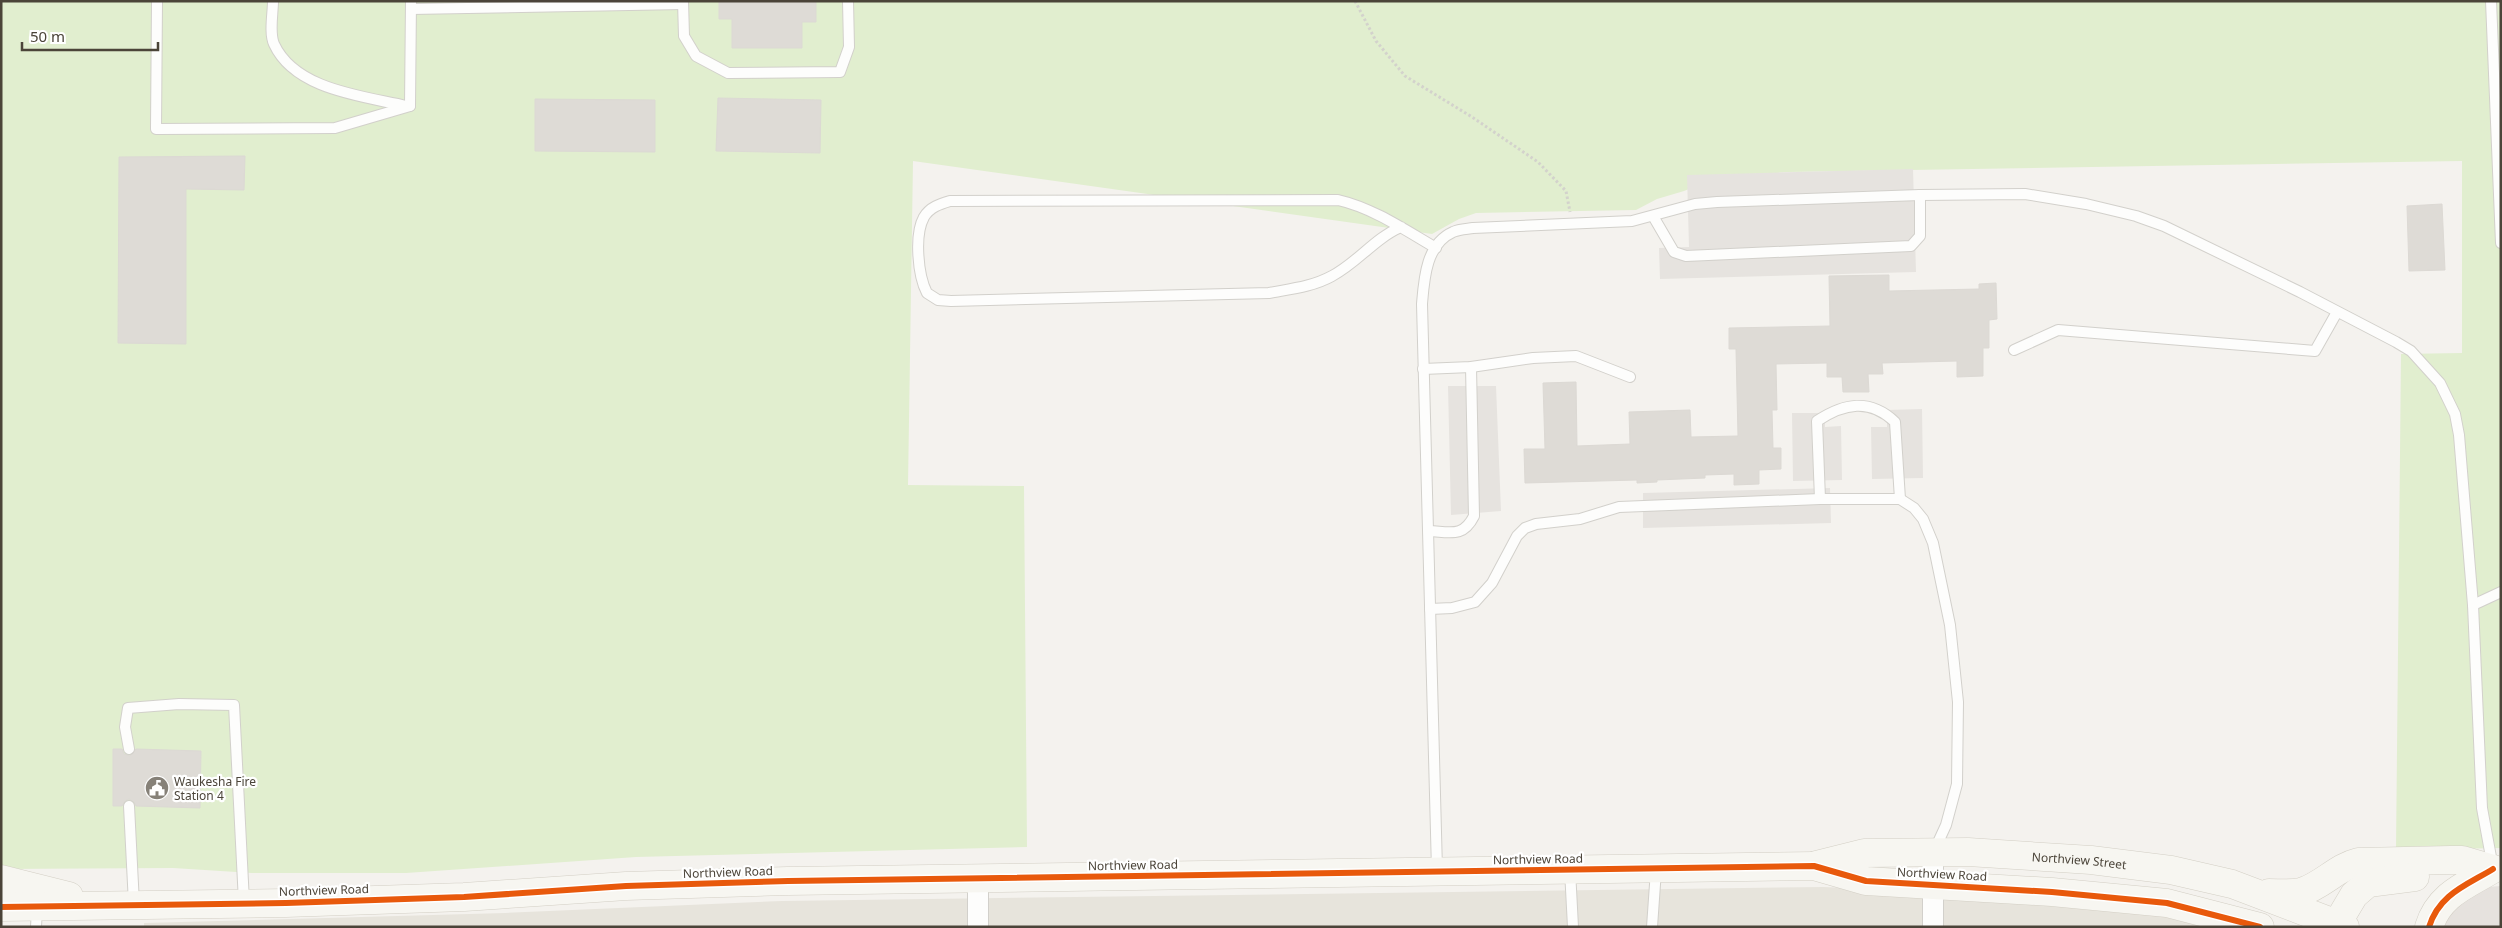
<svg xmlns="http://www.w3.org/2000/svg" width="2502" height="928" viewBox="0 0 2502 928" font-family="'Noto Sans',sans-serif">
  <rect width="100%" height="100%" fill="#f4f2ee"/>
  <path fill="#e7e4dc" d="M1823,887L1897,890L2171,916L2222,927H144V923L505,913L782,901Z"/>
  <path fill="#e6e2de" d="M2501,886V927H2436L2446,906L2487,887Z"/>
  <path fill="#e1eecf" d="M1,1H2501V848L2396,850L2401,354L2462,353V161L1788,172L1717,178L1684,191L1657,199L1636,210L1476,213L1459,219L1432,234L913,161L908,485L1024,486L1027,847L636,857L406,873H252L173,868L1,869Z"/>
  <g fill="#e6e3df">
    <path d="M1913,169L1916,272L1660,279L1659,248L1689,247L1687,175Z"/>
    <path d="M1448,386H1496L1501,511L1451,515Z"/>
    <path d="M1922,409L1923,478L1872,479L1871,427H1887V410Z"/>
    <path d="M1792,413H1825V427L1841,426L1842,480L1793,481Z"/>
    <path d="M1830,488L1831,523L1643,528V493Z"/>
  </g>
  <g fill="#dedbd6" stroke="#dcd9d4">
    <path d="M719,1H816V22H802V48H732V19H719Z"/>
    <path d="M718,98L821,100L820,153L716,151Z"/>
    <path d="M535,99L655,100V152L535,151Z"/>
    <path d="M245,156L244,190L186,189V344L118,343L119,157Z"/>
    <path d="M2442,204L2445,270L2409,271L2407,206Z"/>
    <path d="M1889,275V291L1979,289V284L1996,283L1997,319L1989,320V348H1983V376L1957,377V361L1882,363L1883,374H1868L1869,392H1843L1842,377H1827V363L1776,364L1777,410H1772L1773,448H1781V469L1759,470V484L1734,485V474L1705,475V478L1657,480V482L1637,483V480L1525,483L1524,449H1545L1543,383L1576,382L1577,446L1630,444L1629,412L1690,410L1691,437L1738,436L1736,349H1729V328L1830,326L1829,276Z"/>
    <path d="M113,749H122L124,754L130,756L136,749L201,751L200,808L136,806L134,802L129,799L125,801L122,806H113Z"/>
  </g>
  <g fill="none" stroke-linecap="round" stroke-linejoin="round">
    <g stroke="#d2d0cb" stroke-width="12">
      <g id="lane">
        <path d="M157,1L156,129L335,128L410,106"/>
        <path d="M273,1C273,13 269,33 274,44C295,90 363,96 406,106"/>
        <path d="M683,1L684,36L696,56L728,73L840,72L849,47L848,1"/>
        <path d="M2491,1L2501,243"/>
        <path d="M411,9L683,4"/>
        <path d="M410,106L411,1"/>
        <path d="M1653,216L1674,252L1686,256L1911,246L1920,236V195"/>
        <path d="M1401,227C1375,238 1357,263 1332,276C1312,287 1290,289 1269,293L951,301L938,300L927,293C918,276 914,235 924,217C930,207 940,204 950,201L1338,200C1373,208 1405,230 1436,248"/>
        <path d="M2014,350L2058,330L2315,351L2337,312"/>
        <path d="M1423,369L1471,367L1533,358L1576,356L1630,377"/>
        <path d="M1820,499L1817,421C1844,403 1870,398 1895,422L1900,499"/>
        <path d="M1429,531C1450,532 1463,538 1474,516L1471,367"/>
        <path d="M2473,605L2501,592"/>
        <path d="M1430,609L1452,608L1475,602L1492,583L1517,536L1525,528L1536,524L1580,519L1619,507L1820,499H1900L1914,508L1923,519L1933,543L1950,625L1958,702L1957,784L1946,825L1935,849"/>
        <path d="M129,749L125,727L128,708L179,704L234,705L244,902"/>
        <path d="M129,806L134,904"/>
        <path d="M1437,870L1422,304C1424,279 1426,244 1453,232C1459,229 1467,229 1473,228L1632,221L1695,204L1717,202L1920,195L2025,194L2086,204L2136,216L2164,226L2300,292L2396,342L2411,351L2440,383L2455,414L2459,435L2473,605L2482,808L2493,868"/>
        <path d="M1570,870L1573,927"/>
        <path d="M36,927L37,908"/>
        <path d="M1652,927L1656,870"/>
      </g>
    </g>
    <g stroke="#d2d0cb" stroke-width="22">
      <g id="street">
        <path d="M978,878V927"/>
        <path d="M1933,927V852"/>
      </g>
    </g>
    <g stroke="#d3cfc5" stroke-width="29">
      <g id="secondary">
        <path id="s1" d="M1816,865L1864,853L1968,852L2091,860L2171,870L2232,884L2345,927"/>
        <path d="M1,879L69,896"/>
        <path d="M2269,893C2280,893 2291,894 2301,892C2322,886 2337,867 2358,862L2451,860H2462L2493,869"/>
        <path d="M1,907L286,903L464,897L626,886L788,881L1814,866L1866,881L2052,892L2167,903L2260,927"/>
        <path d="M2335,927L2354,895L2368,883L2415,877"/>
        <path d="M2429,927C2439,894 2467,885 2493,869"/>
      </g>
    </g>
    <path stroke="#d3d2cc" stroke-width="3" stroke-dasharray="2.5 2.5" stroke-linecap="butt" d="M1355,1L1376,41L1405,76L1472,117L1538,162L1566,191L1570,212"/>
    <use href="#lane" stroke="#fdfdfc" stroke-width="10"/>
    <use href="#street" stroke="#fdfdfc" stroke-width="20"/>
    <use href="#secondary" stroke="#f7f6f1" stroke-width="28"/>
    <g stroke="#fff" stroke-width="9">
      <g id="cycleway">
        <path d="M1,907L286,903L464,897L626,886L788,881L1814,866L1866,881L2052,892L2167,903L2260,927"/>
        <path d="M2429,927C2439,894 2467,885 2493,869"/>
      </g>
    </g>
    <use href="#cycleway" stroke="#e8590c" stroke-width="6"/>
  </g>
  <defs>
    <g id="civic-disc" transform="scale(1.25)"><circle r="9.5" fill="#868178" stroke="#fff"/><path d="M-.6-6.5H3V-4.5H.6V-3L4-1V1h2V6H-6V1h2V-1L-.6-3ZM-1.2 2.5V6h2.4V2.5Z" fill="#fff"/></g>
  </defs>
  <g fill-rule="evenodd">
    <use href="#civic-disc" x="157" y="788"/>
  </g>
  <g text-anchor="middle" dominant-baseline="central" stroke-width="4.5" stroke-linejoin="round" paint-order="stroke">
    <g font-size="12" fill="#4b4439" stroke="#fff" text-anchor="start">
      <text x="174" y="781">Waukesha Fire<tspan x="174" dy="14">Station 4</tspan></text>
    </g>
    <g font-size="12" fill="#4b4439" stroke="#fff">
      <text transform="translate(1538 859) rotate(-1)">Northview Road</text>
      <text stroke="none"><textPath href="#s1" startOffset="265">Northview Street</textPath></text>
      <text transform="translate(1133 865) rotate(-1)">Northview Road</text>
      <text transform="translate(728 872) rotate(-2)">Northview Road</text>
      <text transform="translate(1942 874) rotate(3)">Northview Road</text>
      <text transform="translate(324 890) rotate(-2)">Northview Road</text>
    </g>
  </g>
  <rect width="2502" height="928" fill="none" stroke="#4b4439" stroke-width="5"/>
  <path d="M22 42v8h136v-8" fill="none" stroke="#4b4439" stroke-width="2.5"/>
  <text x="30" y="42" font-size="15" fill="#4b4439" stroke="#ffffff" stroke-width="4" paint-order="stroke">50 m</text>
</svg>
